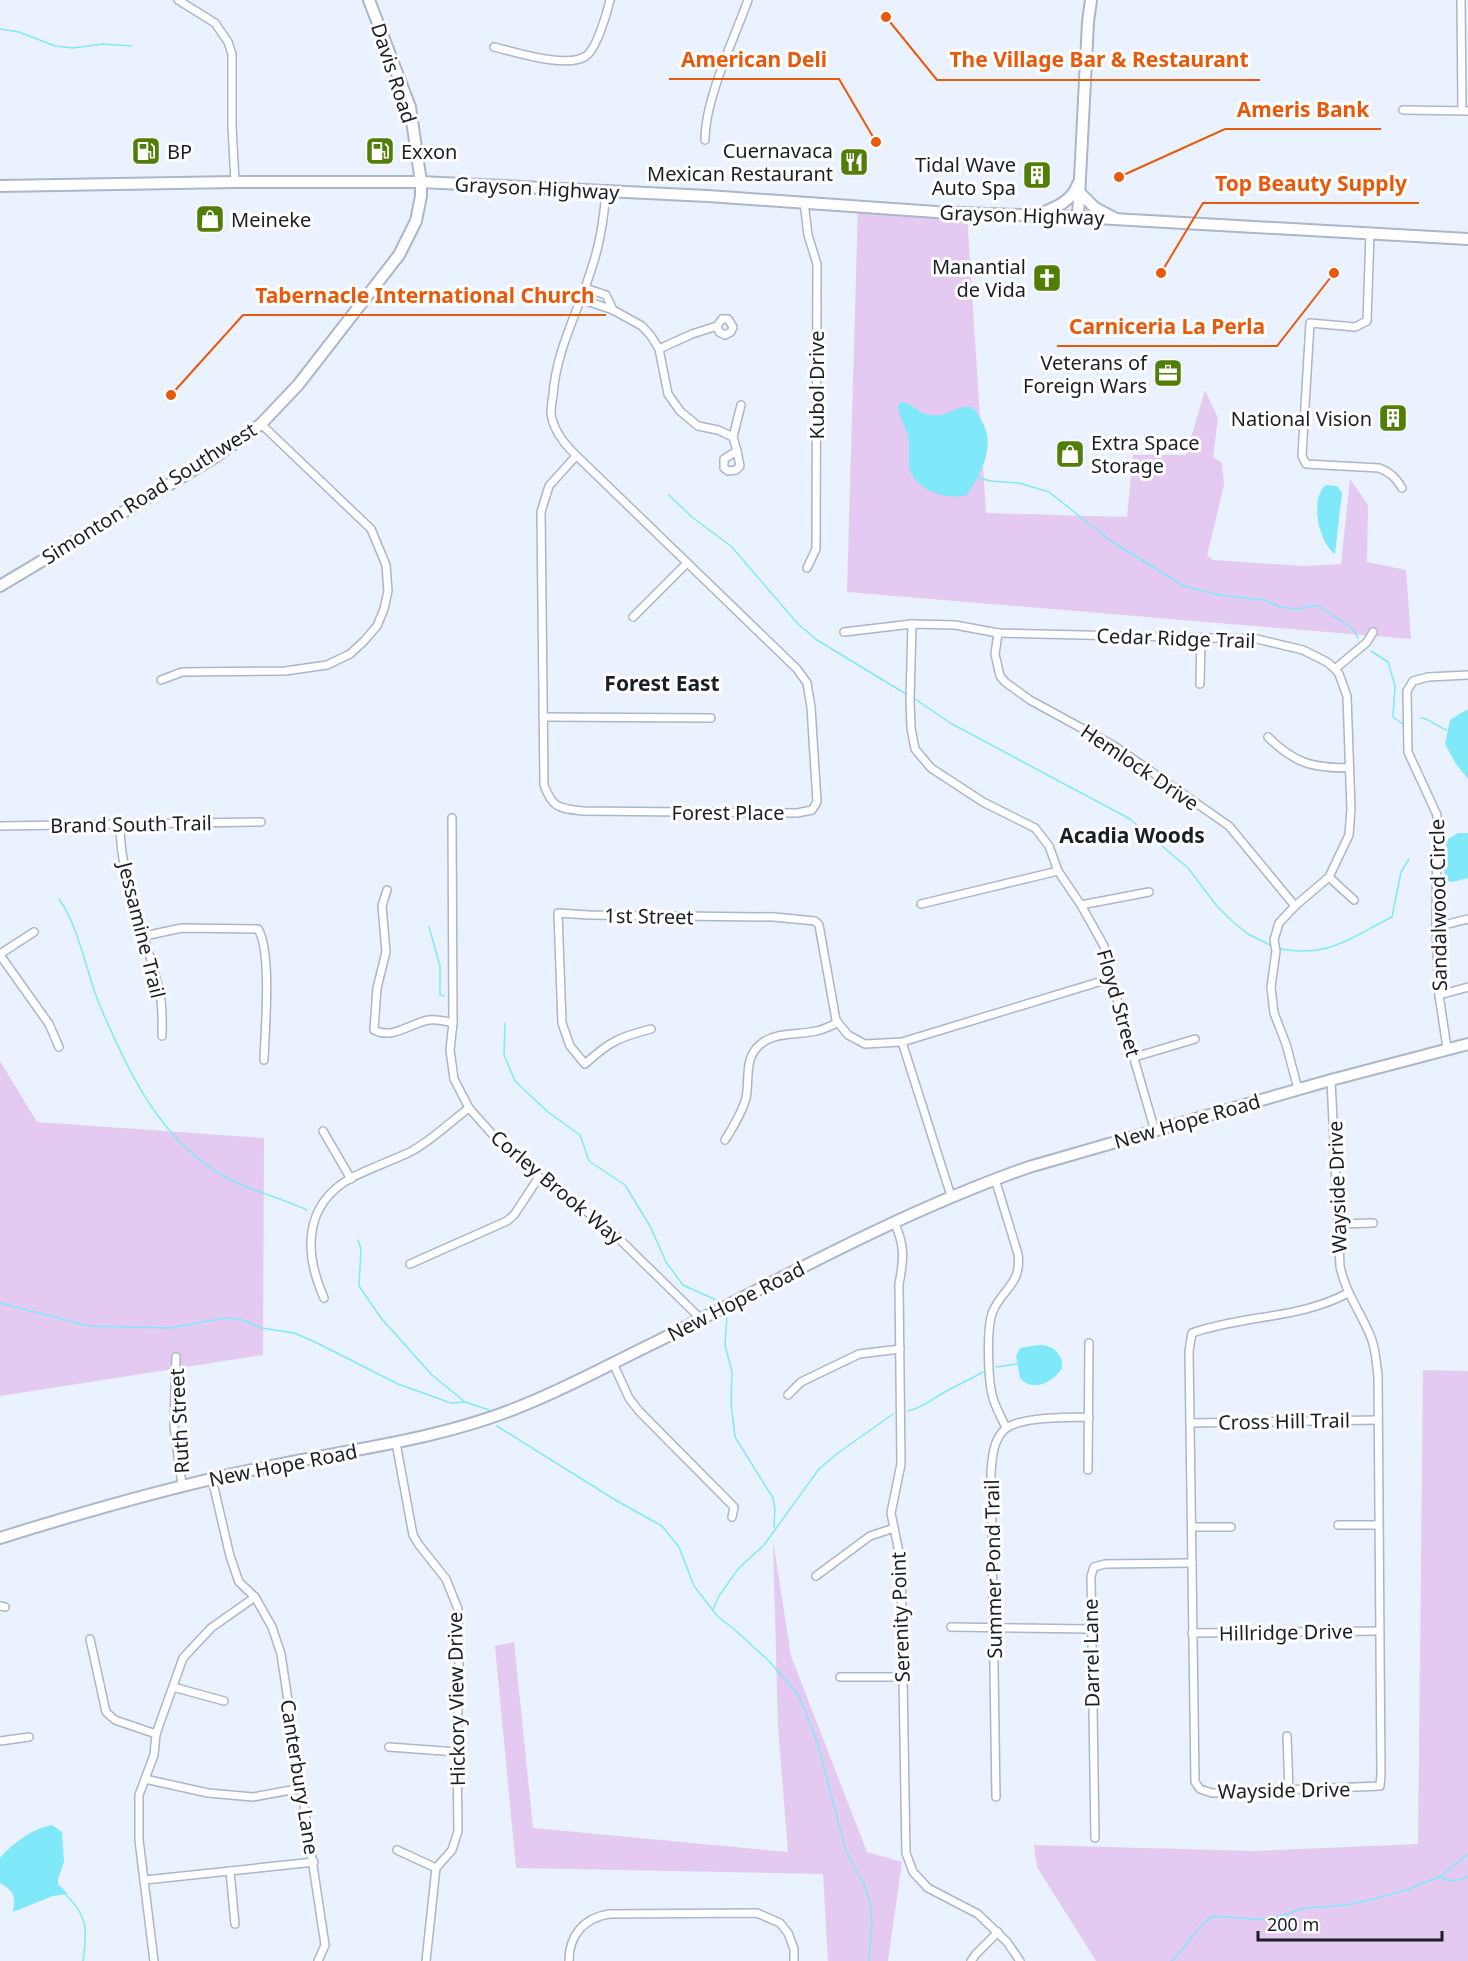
<svg xmlns="http://www.w3.org/2000/svg" width="1468" height="1961" viewBox="0 0 1468 1961" font-family="'Noto Sans',sans-serif">
  <rect width="100%" height="100%" fill="#ebf2ff"/>
  <g fill="#e4c9f0">
    <path d="M858,205L967,214L986,513L1127,517L1133,455H1186L1205,390L1218,418L1213,457L1222,463L1224,485L1207,556L1213,560L1303,566L1341,564L1350,479L1368,505L1367,562L1406,570L1411,639L847,592Z"/>
    <path d="M0,1061L37,1122L264,1138L263,1355L0,1396Z"/>
    <path d="M1423,1370L1468,1371V1961H1096L1037,1867L1034,1845L1255,1851L1418,1844Z"/>
    <path d="M773,1541L791,1656L867,1852L902,1862L888,1961H828L823,1874L516,1868L495,1646L514,1642L533,1828L788,1852L778,1727Z"/>
  </g>
  <g fill="#7fe8f9">
    <path d="M902,402C911,403 917,412 926,414C946,420 960,403 971,407C975,409 978,414 980,418C997,444 983,470 967,495C949,500 921,492 912,475C906,463 911,449 908,437C906,426 898,417 898,405Z"/>
    <path d="M1326,485L1337,486L1342,493L1335,554C1319,544 1309,498 1326,485Z"/>
    <path d="M1466,710H1468V779L1456,764L1445,744L1450,720Z"/>
    <path d="M1458,833H1468V878L1453,882L1447,881C1444,876 1442,857 1441,851L1444,850L1448,839Z"/>
    <path d="M1039,1345C1052,1345 1063,1353 1062,1368C1054,1382 1033,1393 1020,1378L1016,1356L1020,1348Z"/>
    <path d="M52,1825L62,1832L64,1862L58,1879V1884L68,1894L53,1896L13,1912C16,1896 14,1891 0,1883V1858C12,1844 33,1828 52,1825Z"/>
  </g>
  <g fill="none" stroke-linecap="round" stroke-linejoin="round">
    <g stroke="#7fe8f9" stroke-width="1.5">
      <path d="M0,29L19,32L55,46L73,48L103,44L132,46"/>
      <path d="M976,477L991,481L1019,483L1049,492L1111,541L1184,586L1219,595L1264,600L1281,607L1297,609L1317,605L1353,629L1358,638"/>
      <path d="M669,495L693,518L731,546L798,624L817,640L906,694"/>
      <path d="M1371,651L1388,662L1395,686L1393,717L1404,725"/>
      <path d="M915,699L952,724L1130,819L1188,868L1217,906L1232,921L1248,934L1272,946"/>
      <path d="M1421,718C1431,719 1437,727 1447,730"/>
      <path d="M59,899C78,925 86,970 98,1001C126,1068 160,1142 227,1178C251,1191 282,1198 307,1210"/>
      <path d="M429,927L440,966V995L444,996"/>
      <path d="M1281,949C1330,958 1351,937 1392,917L1401,872L1409,859"/>
      <path d="M505,1023L504,1055L515,1081L548,1112L580,1135L589,1161L625,1185L650,1226L666,1262L683,1285L716,1300"/>
      <path d="M358,1240L361,1249L359,1286L381,1318L432,1375L465,1402L489,1410"/>
      <path d="M0,1303L89,1326L171,1328L224,1318L239,1319L262,1328L294,1333L313,1341L398,1384L451,1403L465,1402"/>
      <path d="M727,1315L725,1345L732,1372L731,1403L735,1437L773,1498L775,1508L774,1527"/>
      <path d="M996,1367L1017,1364"/>
      <path d="M908,1411C922,1408 931,1400 943,1393C956,1385 970,1380 983,1372"/>
      <path d="M497,1426L617,1501L662,1526L679,1547L694,1586L718,1617L734,1629L769,1661L798,1694L817,1741L846,1851L865,1887L870,1901L872,1920L869,1961"/>
      <path d="M713,1609L719,1596L738,1569L764,1545L819,1469L838,1453L893,1414"/>
      <path d="M1441,1877C1451,1883 1458,1881 1468,1876"/>
      <path d="M66,1895C89,1916 87,1933 83,1961"/>
      <path d="M1171,1961C1187,1948 1195,1927 1213,1916L1269,1920L1304,1908L1345,1905L1370,1900L1409,1889L1441,1876L1468,1854"/>
    </g>
    <g stroke="#aab6ca" stroke-width="10">
      <g id="street">
        <path d="M178,0L215,23L228,42L232,54V126L235,182"/>
        <path d="M1461,0L1462,110"/>
        <path d="M494,47C515,52 567,69 586,56C597,48 607,13 610,0"/>
        <path d="M1403,110L1468,111"/>
        <path d="M705,140C705,99 734,39 748,0"/>
        <path d="M804,202L808,235L817,264L816,549L807,568"/>
        <path d="M1370,233L1367,321L1355,327L1310,323L1302,456L1306,464L1379,468C1390,472 1396,478 1402,488"/>
        <path d="M585,288L606,295L613,310"/>
        <path d="M581,299L613,310L642,326L651,336L659,349L668,394L680,411L698,426L718,430L733,437"/>
        <path d="M659,349L692,334L717,326L722,319H728L733,327L731,332L725,335L719,332L717,326"/>
        <path d="M737,451L740,466L736,470L728,471L724,468V459Z"/>
        <path d="M737,451L733,437L741,405"/>
        <path d="M576,456L549,486L541,512L544,785C553,809 559,808 583,811L797,813L812,810L817,802L811,707L807,683L797,669L583,462C569,449 554,434 551,414C551,408 552,401 553,395C556,349 580,308 593,264C601,240 604,216 606,192"/>
        <path d="M633,617L687,563"/>
        <path d="M912,624L910,700L911,728L915,749L931,768L983,802L1035,828L1049,846L1058,871L1081,905L1104,946L1119,1007L1155,1131"/>
        <path d="M844,632L912,624L955,625L998,633L1257,639L1303,650L1327,662L1335,669L1339,674L1347,696L1351,809L1349,835L1329,877L1295,906L1279,923L1274,940L1276,951L1271,987L1274,1013L1286,1044L1298,1089"/>
        <path d="M998,633L995,654L1000,676L1005,682L1030,700L1116,747L1229,826L1295,906"/>
        <path d="M1335,669L1367,642L1373,632"/>
        <path d="M161,680L182,672L285,671L327,665L350,654L364,641L377,626L384,609L388,591L386,565L371,529L261,424"/>
        <path d="M1200,684L1201,638"/>
        <path d="M543,717L711,718"/>
        <path d="M1268,737C1294,763 1312,768 1349,768"/>
        <path d="M452,818L453,1023L450,1050L454,1079L469,1108L493,1135L539,1177L605,1225L701,1319"/>
        <path d="M120,824C120,883 148,938 160,995C163,1008 162,1022 162,1036"/>
        <path d="M0,826L261,822"/>
        <path d="M1329,877L1354,900"/>
        <path d="M387,890L382,906L386,952L377,988L374,1030C393,1040 410,1023 429,1020C437,1019 445,1021 453,1023"/>
        <path d="M921,904L1058,871"/>
        <path d="M1081,905L1149,892"/>
        <path d="M1436,927L1468,919"/>
        <path d="M144,936L182,928L258,929C272,951 265,1030 264,1060"/>
        <path d="M0,954L34,932"/>
        <path d="M0,955L49,1024L59,1047"/>
        <path d="M1439,995L1468,987"/>
        <path d="M651,1029C619,1037 609,1042 585,1064L570,1046L562,1023L558,913L589,915L774,917L815,921L819,925L836,1020L848,1035L865,1044L902,1042L1112,978"/>
        <path d="M902,1042L951,1196"/>
        <path d="M1447,1048L1439,995L1436,927L1437,815L1408,752L1407,691L1413,681L1428,677L1468,675"/>
        <path d="M1135,1057L1195,1039"/>
        <path d="M1331,1080L1340,1266C1345,1292 1360,1311 1370,1335C1376,1348 1376,1362 1378,1376L1381,1775L1380,1786L1212,1793L1200,1789L1195,1782L1189,1351L1192,1333C1243,1315 1300,1319 1348,1293"/>
        <path d="M323,1131L351,1179"/>
        <path d="M725,1140C733,1127 742,1113 746,1098C750,1079 743,1057 762,1043C776,1032 799,1035 816,1031C823,1030 830,1026 837,1023"/>
        <path d="M995,1179L1018,1254C1022,1284 1003,1288 993,1311C986,1327 988,1382 993,1398C996,1409 1002,1418 1006,1428"/>
        <path d="M894,1222C905,1245 904,1259 899,1284L901,1464L891,1513L901,1562L906,1853L913,1872L928,1888L978,1914L1007,1942L1020,1961"/>
        <path d="M1339,1224L1373,1223"/>
        <path d="M410,1264L507,1221L514,1215L539,1177"/>
        <path d="M324,1298C304,1253 303,1205 351,1178C370,1168 391,1161 410,1152C431,1141 450,1122 469,1108"/>
        <path d="M176,1357L174,1426L182,1485"/>
        <path d="M613,1363L629,1398L639,1411L734,1507L732,1517"/>
        <path d="M788,1395L801,1382L859,1354L900,1349"/>
        <path d="M1190,1423L1377,1420"/>
        <path d="M396,1443L413,1535L419,1545L446,1579L458,1609L459,1656L457,1752L458,1831L452,1850L436,1868L426,1961"/>
        <path d="M1088,1470L1089,1343"/>
        <path d="M212,1479L230,1556L239,1582L255,1597L272,1627L281,1654L325,1945L318,1961"/>
        <path d="M1338,1525H1378"/>
        <path d="M1192,1527H1231"/>
        <path d="M816,1576L870,1536L894,1528"/>
        <path d="M0,1606L5,1607"/>
        <path d="M951,1627L1090,1629"/>
        <path d="M1192,1633L1379,1631"/>
        <path d="M90,1639L106,1712L115,1720L156,1734"/>
        <path d="M840,1677H903"/>
        <path d="M173,1687L224,1701"/>
        <path d="M1287,1736L1289,1791"/>
        <path d="M0,1741L29,1737"/>
        <path d="M389,1747L457,1752"/>
        <path d="M145,1779L208,1793L253,1797L302,1788"/>
        <path d="M996,1797L991,1473C992,1458 993,1440 1005,1429C1021,1416 1069,1418 1089,1417"/>
        <path d="M1095,1838L1091,1576L1094,1567L1105,1564L1192,1563"/>
        <path d="M397,1850L436,1868"/>
        <path d="M230,1871L235,1924"/>
        <path d="M145,1880L314,1862"/>
        <path d="M154,1961L139,1840V1795L154,1755L156,1734L183,1658L211,1628L255,1597"/>
        <path d="M569,1961C569,1935 584,1918 609,1914L757,1913L780,1923L788,1933L794,1949V1961"/>
        <path d="M971,1961L976,1954L998,1932"/>
      </g>
    </g>
    <g stroke="#aab6ca" stroke-width="14">
      <g id="secondary">
        <path d="M1080,193L1095,208L1116,219"/>
        <path d="M1037,215C1054,208 1072,202 1078,184"/>
        <path d="M1078,217L1088,22L1091,0"/>
        <path d="M0,586L215,457L261,424L298,385L399,255L416,221L421,196V182L410,107L369,0"/>
        <path d="M0,1538C86,1511 173,1486 261,1468C346,1450 433,1441 514,1409C562,1391 608,1365 654,1343C777,1281 898,1213 1029,1167L1331,1080L1468,1044"/>
      </g>
    </g>
    <g stroke="#aab6ca" stroke-width="14">
      <path id="primary" d="M0,186L235,182H421L708,196L936,212L1078,217L1468,239"/>
    </g>
    <use href="#street" stroke="#fff" stroke-width="7"/>
    <use href="#secondary" stroke="#fff" stroke-width="10"/>
    <use href="#primary" stroke="#fff" stroke-width="10"/>
  </g>
  <defs>
    <g id="fuel-square" transform="scale(1.5)"><rect x="-9" y="-9" width="18" height="18" rx="4" fill="#507e06" stroke="#fff"/><path d="M-5.5-6h7V0h2V4h1.3V-2.5L3-4.5l.8-.8L6-3V5H2.5V1h-1V6h-7ZM-4.2-4.7v3.2H.2V-4.7Z" fill="#fff"/></g>
    <g id="restaurant-square" transform="scale(1.5)"><rect x="-9" y="-9" width="18" height="18" rx="4" fill="#507e06" stroke="#fff"/><path d="M-5-6h1v4h1v-4h1v4h1v-4h1v5L-1.5 .5V6h-2V.5L-5-1ZM5-6V6H3V1.5H1.5Q1.5-4 5-6Z" fill="#fff"/></g>
    <g id="building-square" transform="scale(1.5)"><rect x="-9" y="-9" width="18" height="18" rx="4" fill="#507e06" stroke="#fff"/><path d="M-4-6H4V6H1V3H-1V6H-4ZM-2.5-4.3h1.7v1.8h-1.7ZM.8-4.3h1.7v1.8H.8ZM-2.5-1h1.7V.8h-1.7ZM.8-1h1.7V.8H.8Z" fill="#fff"/></g>
    <g id="shop-square" transform="scale(1.5)"><rect x="-9" y="-9" width="18" height="18" rx="4" fill="#507e06" stroke="#fff"/><path d="M-5-2.5h2.3a2.7 3.5 0 0 1 5.4 0H5L5.5 6h-11ZM-1.5-2.5h3a1.5 2.3 0 0 0-3 0Z" fill="#fff"/></g>
    <g id="church-square" transform="scale(1.5)"><rect x="-9" y="-9" width="18" height="18" rx="4" fill="#507e06" stroke="#fff"/><path d="M-1.2-6h2.4v3.5h3.3v2.4h-3.3V6h-2.4V-.1h-3.3v-2.4h3.3Z" fill="#fff"/></g>
    <g id="office-square" transform="scale(1.5)"><rect x="-9" y="-9" width="18" height="18" rx="4" fill="#507e06" stroke="#fff"/><path d="M-6-3h4V-5.5h4V-3h4V5H-6ZM-1-4.5V-3h2v-1.5ZM-6 0V1H6V0Z" fill="#fff"/></g>
  </defs>
  <g fill-rule="evenodd">
    <use href="#fuel-square" x="146" y="151"/>
    <use href="#fuel-square" x="380" y="151"/>
    <use href="#restaurant-square" x="854" y="162"/>
    <use href="#building-square" x="1037" y="175"/>
    <use href="#shop-square" x="210" y="219"/>
    <use href="#church-square" x="1047" y="278"/>
    <use href="#office-square" x="1168" y="373"/>
    <use href="#building-square" x="1393" y="418"/>
    <use href="#shop-square" x="1070" y="454"/>
  </g>
  <g text-anchor="middle" dominant-baseline="central" stroke-width="6" stroke-linejoin="round" paint-order="stroke">
    <g font-size="20" fill="#1a1e26" stroke="#fff">
      <text transform="translate(394 73) rotate(72)">Davis Road</text>
      <text transform="translate(537 188) rotate(3)">Grayson Highway</text>
      <text transform="translate(1022 215) rotate(2)">Grayson Highway</text>
      <text transform="translate(816 385) rotate(-90)">Kubol Drive</text>
      <text transform="translate(149 493) rotate(-32)">Simonton Road Southwest</text>
      <text transform="translate(1176 638) rotate(2)">Cedar Ridge Trail</text>
      <text transform="translate(1140 767) rotate(34)">Hemlock Drive</text>
      <text x="728" y="812">Forest Place</text>
      <text transform="translate(131 824) rotate(-1)">Brand South Trail</text>
      <text transform="translate(1438 905) rotate(-91)">Sandalwood Circle</text>
      <text transform="translate(649 916) rotate(1)">1st Street</text>
      <text transform="translate(142 930) rotate(76)">Jessamine Trail</text>
      <text transform="translate(1119 1003) rotate(74)">Floyd Street</text>
      <text transform="translate(1187 1121) rotate(-16)">New Hope Road</text>
      <text transform="translate(557 1187) rotate(40)">Corley Brook Way</text>
      <text transform="translate(1337 1187) rotate(-92)">Wayside Drive</text>
      <text transform="translate(736 1301) rotate(-27)">New Hope Road</text>
      <text transform="translate(179 1421) rotate(-93)">Ruth Street</text>
      <text transform="translate(1284 1421) rotate(-1)">Cross Hill Trail</text>
      <text transform="translate(283 1465) rotate(-11)">New Hope Road</text>
      <text transform="translate(993 1569) rotate(-91)">Summer Pond Trail</text>
      <text transform="translate(900 1617) rotate(-92)">Serenity Point</text>
      <text transform="translate(1286 1632) rotate(-1)">Hillridge Drive</text>
      <text transform="translate(1091 1653) rotate(-91)">Darrel Lane</text>
      <text transform="translate(456 1699) rotate(-91)">Hickory View Drive</text>
      <text transform="translate(300 1777) rotate(81)">Canterbury Lane</text>
      <text transform="translate(1284 1790) rotate(-1)">Wayside Drive</text>
    </g>
    <g font-size="20" fill="#1a1e26" stroke="#fff" text-anchor="end">
      <text x="833" y="150">Cuernavaca<tspan x="833" dy="23">Mexican Restaurant</tspan></text>
      <text x="167" y="151" text-anchor="start">BP</text>
      <text x="401" y="151" text-anchor="start">Exxon</text>
      <text x="1016" y="164">Tidal Wave<tspan x="1016" dy="23">Auto Spa</tspan></text>
      <text x="231" y="219" text-anchor="start">Meineke</text>
      <text x="1026" y="266">Manantial<tspan x="1026" dy="23">de Vida</tspan></text>
      <text x="1147" y="362">Veterans of<tspan x="1147" dy="23">Foreign Wars</tspan></text>
      <text x="1372" y="418">National Vision</text>
      <text x="1091" y="442" text-anchor="start">Extra Space<tspan x="1091" dy="23">Storage</tspan></text>
    </g>
    <g font-size="21" font-weight="bold" fill="#1a1e26" stroke="#fff">
      <text x="662" y="683">Forest East</text>
      <text x="1132" y="835">Acadia Woods</text>
    </g>
  </g>
  <path fill="none" stroke="#e8590c" stroke-width="2" d="M876 142L839 79H669M886 17L937 80H1260M1119 177L1225 129H1381M1161 273L1203 203H1419M171 395L243 315H606M1334 273L1277 346H1057"/>
  <g fill="#e8590c" stroke="#fff" stroke-width="2">
    <circle cx="876" cy="142" r="6"/>
    <circle cx="886" cy="17" r="6"/>
    <circle cx="1119" cy="177" r="6"/>
    <circle cx="1161" cy="273" r="6"/>
    <circle cx="171" cy="395" r="6"/>
    <circle cx="1334" cy="273" r="6"/>
  </g>
  <g font-size="21" text-anchor="middle" font-weight="bold" fill="#e8590c" stroke="#fff" stroke-width="6" stroke-linejoin="round" paint-order="stroke">
    <text x="754" y="67">American Deli</text>
    <text x="1099" y="67">The Village Bar &amp; Restaurant</text>
    <text x="1303" y="117">Ameris Bank</text>
    <text x="1311" y="191">Top Beauty Supply</text>
    <text x="425" y="303">Tabernacle International Church</text>
    <text x="1167" y="334">Carniceria La Perla</text>
  </g>
  <path d="M1258 1931v9h184v-9" fill="none" stroke="#1a1e26" stroke-width="3"/>
  <text x="1267" y="1931" font-size="18" fill="#1a1e26" stroke="#ffffff" stroke-width="4.5" paint-order="stroke">200 m</text>
</svg>
